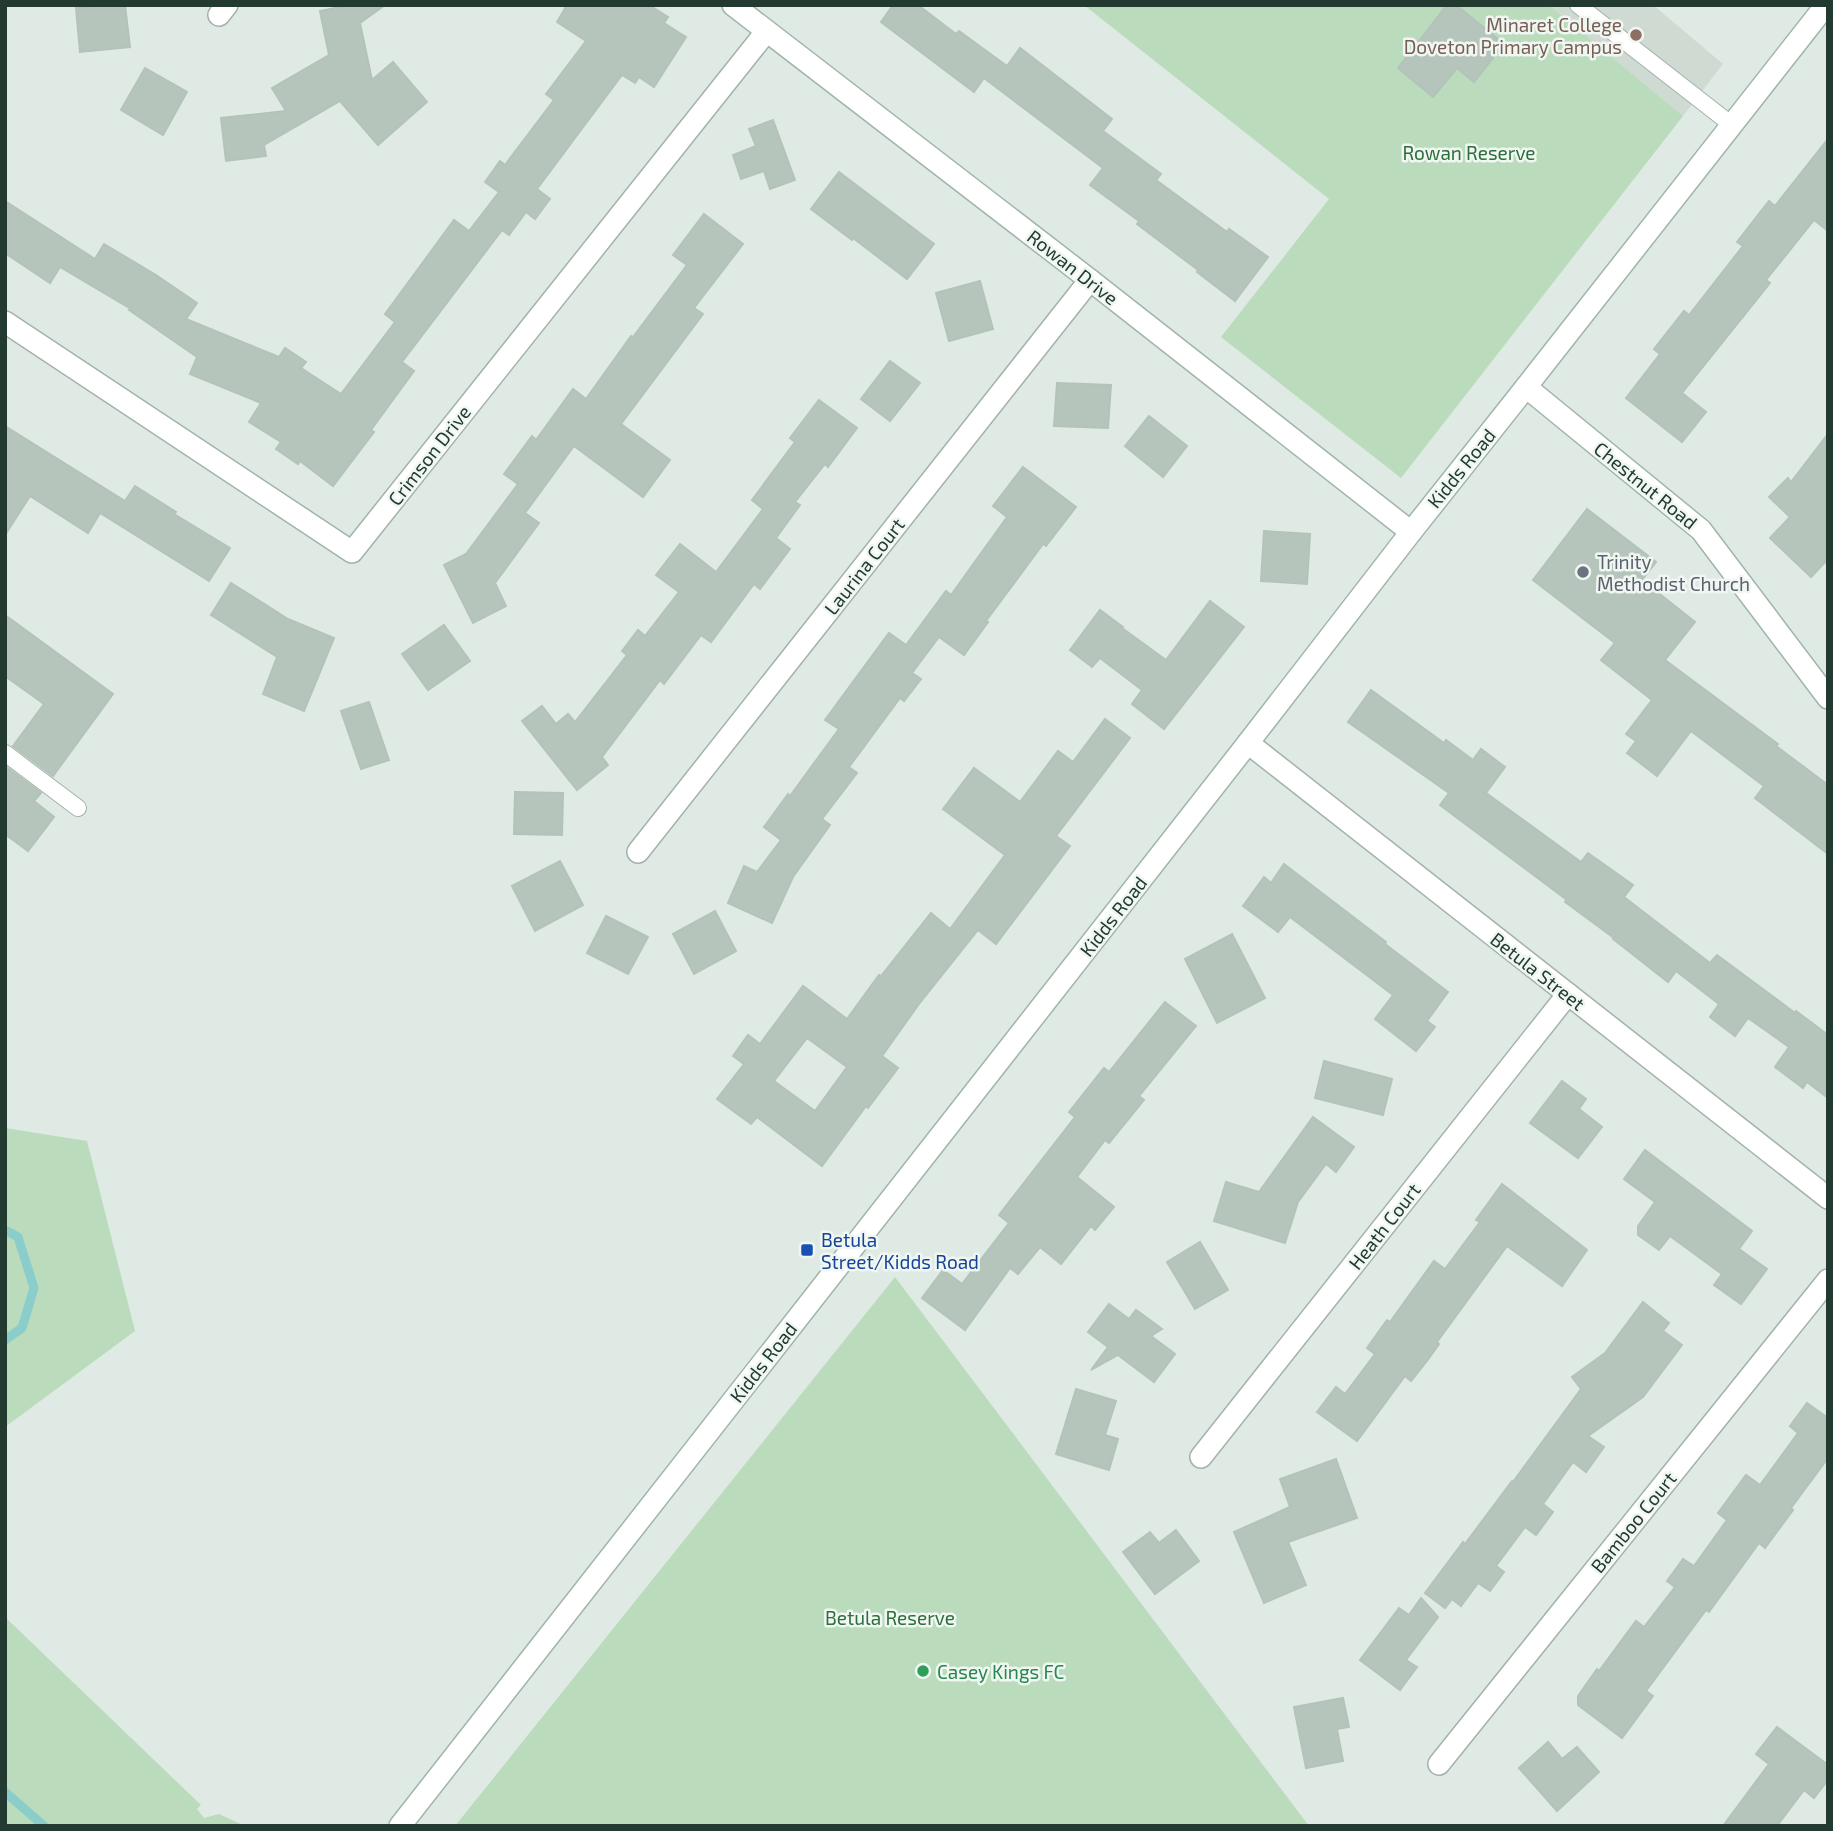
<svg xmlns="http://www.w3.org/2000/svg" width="1833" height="1831" viewBox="0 0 1833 1831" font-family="'Exo 2',sans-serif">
  <rect width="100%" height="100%" fill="#e0eae4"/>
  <path fill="#cedad2" d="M1549,5H1653L1723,64L1683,116Z"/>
  <g fill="#badbbc">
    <path d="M1084,5H1549L1683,116L1401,478L1221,337L1329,199Z"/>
    <path d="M5,1128L87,1141L135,1331L5,1427Z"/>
    <path d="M895,1277L1309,1826H455Z"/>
    <path d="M5,1617L201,1805L197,1809L204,1818L219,1814L245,1826H5Z"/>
  </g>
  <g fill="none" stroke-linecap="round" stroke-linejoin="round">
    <g stroke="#8acdca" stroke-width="9">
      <path d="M5,1230L18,1237L34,1288L22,1328L5,1340"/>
      <path d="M5,1792L44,1826"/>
    </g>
  </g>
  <g fill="#b6c5bc" stroke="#b3c3b9" stroke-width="2" fill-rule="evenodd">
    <path d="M103,5H125L130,47L80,52L76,8Z"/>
    <path d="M350,5H385L360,23L372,80L393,62L427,102L378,145L340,101L264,145L266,156L226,161L221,118L286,111L272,88L329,55L320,11Z"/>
    <path d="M567,5H649L668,17L664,23L686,37L654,87L639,77L635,83L622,75L537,189L550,199L535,219L526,212L509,235L502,230L402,362L414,371L371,430L374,432L333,486L300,461L298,464L276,449L281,442L249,422L261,403L190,374L197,357L129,310L131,309L60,267L50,283L5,253V201L95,259L104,244L156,275L197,303L186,319L279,357L285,348L306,362L301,368L341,394L395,322L385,314L454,220L469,231L499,192L485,182L500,161L505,165L554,100L546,94L586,41L557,22Z"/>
    <path d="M893,5H918L956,34L959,31L1007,66L1020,48L1112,119L1103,131L1161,174L1156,180L1227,232L1229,229L1268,257L1235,301L1197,272L1198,270L1137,224L1139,221L1090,185L1103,168L984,78L974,92L881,22Z"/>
    <path d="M1447,5H1456L1504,44L1474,82L1457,68L1433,97L1398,68Z"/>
    <path d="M145,68L187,92L163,135L121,110Z"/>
    <path d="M773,120L795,180L770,189L764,171L741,179L733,155L756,146L749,129Z"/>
    <path d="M1828,139V231L1814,220L1766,280L1770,283L1682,393L1706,412L1682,442L1626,398L1660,354L1654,349L1684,311L1689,315L1743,246L1737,242L1769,201L1775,206Z"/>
    <path d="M839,172L934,244L907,279L853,238L852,240L811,209Z"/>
    <path d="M704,214L743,244L694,308L703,314L621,424L670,460L643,497L574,446L525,513L539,523L495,583L506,606L473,623L444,565L466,554L518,484L504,474L532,436L536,440L573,389L586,399L631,336L633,337L687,265L673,255Z"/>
    <path d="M980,281L993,329L949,341L936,293Z"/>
    <path d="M890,361L920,383L890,421L861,399Z"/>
    <path d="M1057,383L1111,385L1108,428L1054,426Z"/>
    <path d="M819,400L857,428L828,467L825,464L795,502L800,505L776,538L790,549L760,589L754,584L711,642L701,635L664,684L660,680L602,757L608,765L577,790L522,721L542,706L556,724L568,714L575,722L627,655L622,651L638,630L645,636L679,592L656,575L680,544L716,572L763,509L752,500L795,442L790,438Z"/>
    <path d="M1149,416L1187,446L1163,477L1125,446Z"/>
    <path d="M5,426L125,501L135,486L176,512L174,514L230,548L209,581L100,513L88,533L30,496L5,535Z"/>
    <path d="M1828,434V559L1811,577L1770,538L1790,517L1769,497L1788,478L1791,482Z"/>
    <path d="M1023,467L1076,507L1046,546L1043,544L986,621L988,622L964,655L939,637L912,673L921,679L904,701L900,698L849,767L857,773L822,819L830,825L793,877L772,923L728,903L744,866L757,872L781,840L764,827L788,794L790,796L839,729L825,720L889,633L906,645L946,591L951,595L1007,517L993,506Z"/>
    <path d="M1587,509L1656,562L1642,580L1695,622L1665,660L1778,744L1776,746L1828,785V854L1755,798L1764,786L1691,731L1657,776L1627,753L1636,741L1626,734L1652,700L1601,660L1615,643L1533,580Z"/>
    <path d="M1264,531L1310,534L1307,584L1261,581Z"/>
    <path d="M231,583L288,619L334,638L304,711L263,694L277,657L211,615Z"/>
    <path d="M1210,601L1244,627L1164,729L1132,704L1142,690L1100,658L1092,667L1070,650L1100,610L1123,627L1122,628L1166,660Z"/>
    <path d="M5,615L113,694L53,776L13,746L44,704L5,676Z"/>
    <path d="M444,625L470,661L428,690L402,654Z"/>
    <path d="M1371,690L1444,743L1446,740L1473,760L1481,749L1505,767L1486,793L1581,862L1588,853L1633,885L1624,897L1710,963L1717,955L1795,1013L1796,1011L1828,1035V1098L1807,1082L1803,1088L1775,1067L1789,1047L1748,1018L1735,1036L1710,1017L1719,1004L1676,971L1668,982L1613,939L1614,938L1565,902L1567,900L1440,805L1449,793L1348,722Z"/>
    <path d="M369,702L389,760L361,769L341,711Z"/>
    <path d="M1105,719L1130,738L1056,836L1070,846L996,944L978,930L919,1004L882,1056L898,1068L868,1108L866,1106L822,1166L757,1117L751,1124L717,1099L744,1064L733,1056L748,1035L760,1044L803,986L847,1019L879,975L881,976L931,913L950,929L1005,855L943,809L974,768L1020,802L1058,751L1073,762ZM807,1038L847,1067L815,1111L774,1081Z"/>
    <path d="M5,766L41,793L34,801L54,817L28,851L5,834Z"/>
    <path d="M515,792L563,793L562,835L514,834Z"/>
    <path d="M560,861L583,905L535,931L512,886Z"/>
    <path d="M1284,864L1386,942L1385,944L1448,992L1427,1021L1435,1027L1416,1051L1375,1019L1393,995L1290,917L1278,932L1243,906L1264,877L1271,883Z"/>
    <path d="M715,911L736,951L694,974L673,934Z"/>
    <path d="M606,916L648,937L628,974L587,953Z"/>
    <path d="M1232,934L1265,998L1217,1023L1185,959Z"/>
    <path d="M1165,1002L1196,1026L1139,1096L1144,1100L1109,1143L1105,1140L1077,1177L1114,1207L1095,1230L1091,1226L1061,1264L1040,1247L1018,1274L1010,1268L965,1330L922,1298L943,1270L962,1284L1009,1223L999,1215L1075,1117L1069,1112L1104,1068L1109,1072Z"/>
    <path d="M1324,1061L1392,1079L1383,1115L1315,1098Z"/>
    <path d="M1562,1081L1586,1099L1579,1109L1602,1127L1578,1158L1530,1123Z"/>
    <path d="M1313,1117L1354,1147L1336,1172L1326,1164L1298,1202L1285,1243L1214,1221L1226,1182L1259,1192Z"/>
    <path d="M1645,1150L1752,1231L1739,1249L1767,1269L1741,1304L1714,1285L1722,1274L1670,1236L1659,1250L1638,1235V1226L1655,1202L1624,1179Z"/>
    <path d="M1502,1184L1587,1250L1562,1286L1507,1246L1437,1342L1439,1344L1427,1361L1411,1381L1405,1376L1357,1441L1317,1412L1336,1387L1345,1394L1375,1354L1367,1348L1387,1320L1390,1322L1434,1261L1445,1269L1480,1222L1476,1220Z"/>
    <path d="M1200,1242L1228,1290L1195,1309L1167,1262Z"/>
    <path d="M1643,1302L1669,1323L1663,1331L1682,1345L1643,1397L1588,1436L1604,1447L1586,1472L1573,1462L1543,1504L1553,1512L1536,1535L1525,1527L1496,1566L1504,1572L1490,1591L1478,1583L1461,1606L1452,1599L1445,1608L1425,1593L1463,1542L1465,1544L1512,1481L1513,1482L1581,1389L1572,1377L1605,1353Z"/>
    <path d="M1109,1304L1129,1319L1136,1310L1162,1329L1151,1336L1175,1354L1154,1382L1118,1355L1091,1370L1108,1347L1088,1332Z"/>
    <path d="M1076,1389L1116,1401L1105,1435L1118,1439L1109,1470L1056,1454Z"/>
    <path d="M1807,1403L1828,1418V1458L1791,1508L1793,1510L1765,1548L1759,1543L1709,1612L1706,1610L1646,1691L1653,1696L1622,1738L1578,1705V1696L1597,1669L1599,1671L1636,1621L1644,1627L1675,1587L1667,1581L1683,1559L1694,1566L1727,1520L1718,1513L1746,1475L1760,1485L1798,1433L1790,1426Z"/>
    <path d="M1336,1459L1357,1518L1288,1542L1306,1585L1264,1603L1234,1532L1290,1507L1280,1479Z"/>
    <path d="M1176,1530L1199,1561L1155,1594L1123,1552L1150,1532L1159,1543Z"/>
    <path d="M1421,1598L1438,1617L1406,1660L1417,1667L1400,1690L1360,1660L1399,1608L1409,1615Z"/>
    <path d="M1343,1698L1349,1727L1337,1729L1343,1761L1306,1768L1294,1707Z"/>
    <path d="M1777,1727L1828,1765V1780L1814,1798L1804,1790L1777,1826H1723L1769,1764L1756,1754Z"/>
    <path d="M1548,1742L1562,1759L1577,1747L1599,1772L1557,1811L1519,1768Z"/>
  </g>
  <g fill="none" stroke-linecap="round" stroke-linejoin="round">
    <g stroke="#a3b2aa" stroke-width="18">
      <g id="lane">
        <path d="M1578,5L1732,125"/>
        <path d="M5,753L78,808"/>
      </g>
    </g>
    <g stroke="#a3b2aa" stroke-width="24">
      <g id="street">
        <path d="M219,15L227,5"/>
        <path d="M5,322L352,552L766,32"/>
        <path d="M1248,743L1828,1198"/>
        <path d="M638,852L1090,280"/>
        <path d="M1201,1457L1568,994"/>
        <path d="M1439,1764L1828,1280"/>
      </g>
    </g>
    <g stroke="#a0b5a9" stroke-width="24">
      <g id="secondary">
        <path d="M733,5L1090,280L1411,532"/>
        <path d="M1526,387L1701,530L1828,698"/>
        <path d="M400,1826L1248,743L1411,532L1526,387L1826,5"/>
      </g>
    </g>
    <use href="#lane" stroke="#fff" stroke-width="16"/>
    <use href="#street" stroke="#fff" stroke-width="21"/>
    <use href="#secondary" stroke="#fff" stroke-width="21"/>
  </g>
  <circle fill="#8d6e63" stroke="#f0f7f2" stroke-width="2.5" cx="1636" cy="35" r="7"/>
  <circle fill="#6b7280" stroke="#f0f7f2" stroke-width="2.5" cx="1583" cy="572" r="7"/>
  <rect fill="#1a4fb4" stroke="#f0f7f2" stroke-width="2.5" x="800" y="1243" width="14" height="14" rx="3.5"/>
  <circle fill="#2e9e5b" stroke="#f0f7f2" stroke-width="2.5" cx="923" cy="1671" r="7"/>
  <g text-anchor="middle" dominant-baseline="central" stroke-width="5" stroke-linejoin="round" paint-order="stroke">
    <g font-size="19" fill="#785e54" stroke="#f0f7f2" text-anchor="end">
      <text x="1622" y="24">Minaret College<tspan x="1622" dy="22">Doveton Primary Campus</tspan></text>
    </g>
    <g font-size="19" fill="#2e6e3a" stroke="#f0f7f2">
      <text x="1469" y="152">Rowan Reserve</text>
      <text x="890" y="1617">Betula Reserve</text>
    </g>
    <g font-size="19" fill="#223a2f" stroke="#f0f7f2">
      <text transform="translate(1073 267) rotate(38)">Rowan Drive</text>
      <text transform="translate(429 455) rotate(-52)">Crimson Drive</text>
      <text transform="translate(1461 468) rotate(-51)">Kidds Road</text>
      <text transform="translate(1646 485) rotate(39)">Chestnut Road</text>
      <text transform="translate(864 566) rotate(-52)">Laurina Court</text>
      <text transform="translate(1113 916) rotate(-52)">Kidds Road</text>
      <text transform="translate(1538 971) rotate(38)">Betula Street</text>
      <text transform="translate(1384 1226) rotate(-52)">Heath Court</text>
      <text transform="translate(763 1362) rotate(-52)">Kidds Road</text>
      <text transform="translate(1633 1522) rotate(-51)">Bamboo Court</text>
    </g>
    <g font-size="19" fill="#5b616d" stroke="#f0f7f2" text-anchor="start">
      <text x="1597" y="561">Trinity<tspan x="1597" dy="22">Methodist Church</tspan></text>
    </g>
    <g font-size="19" fill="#164399" stroke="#f0f7f2" text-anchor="start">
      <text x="821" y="1239">Betula<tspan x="821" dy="22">Street/Kidds Road</tspan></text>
    </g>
    <g font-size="19" fill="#27864d" stroke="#f0f7f2" text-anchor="start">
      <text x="937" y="1671">Casey Kings FC</text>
    </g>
  </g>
  <rect width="1833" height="1831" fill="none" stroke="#223a2f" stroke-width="14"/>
</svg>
